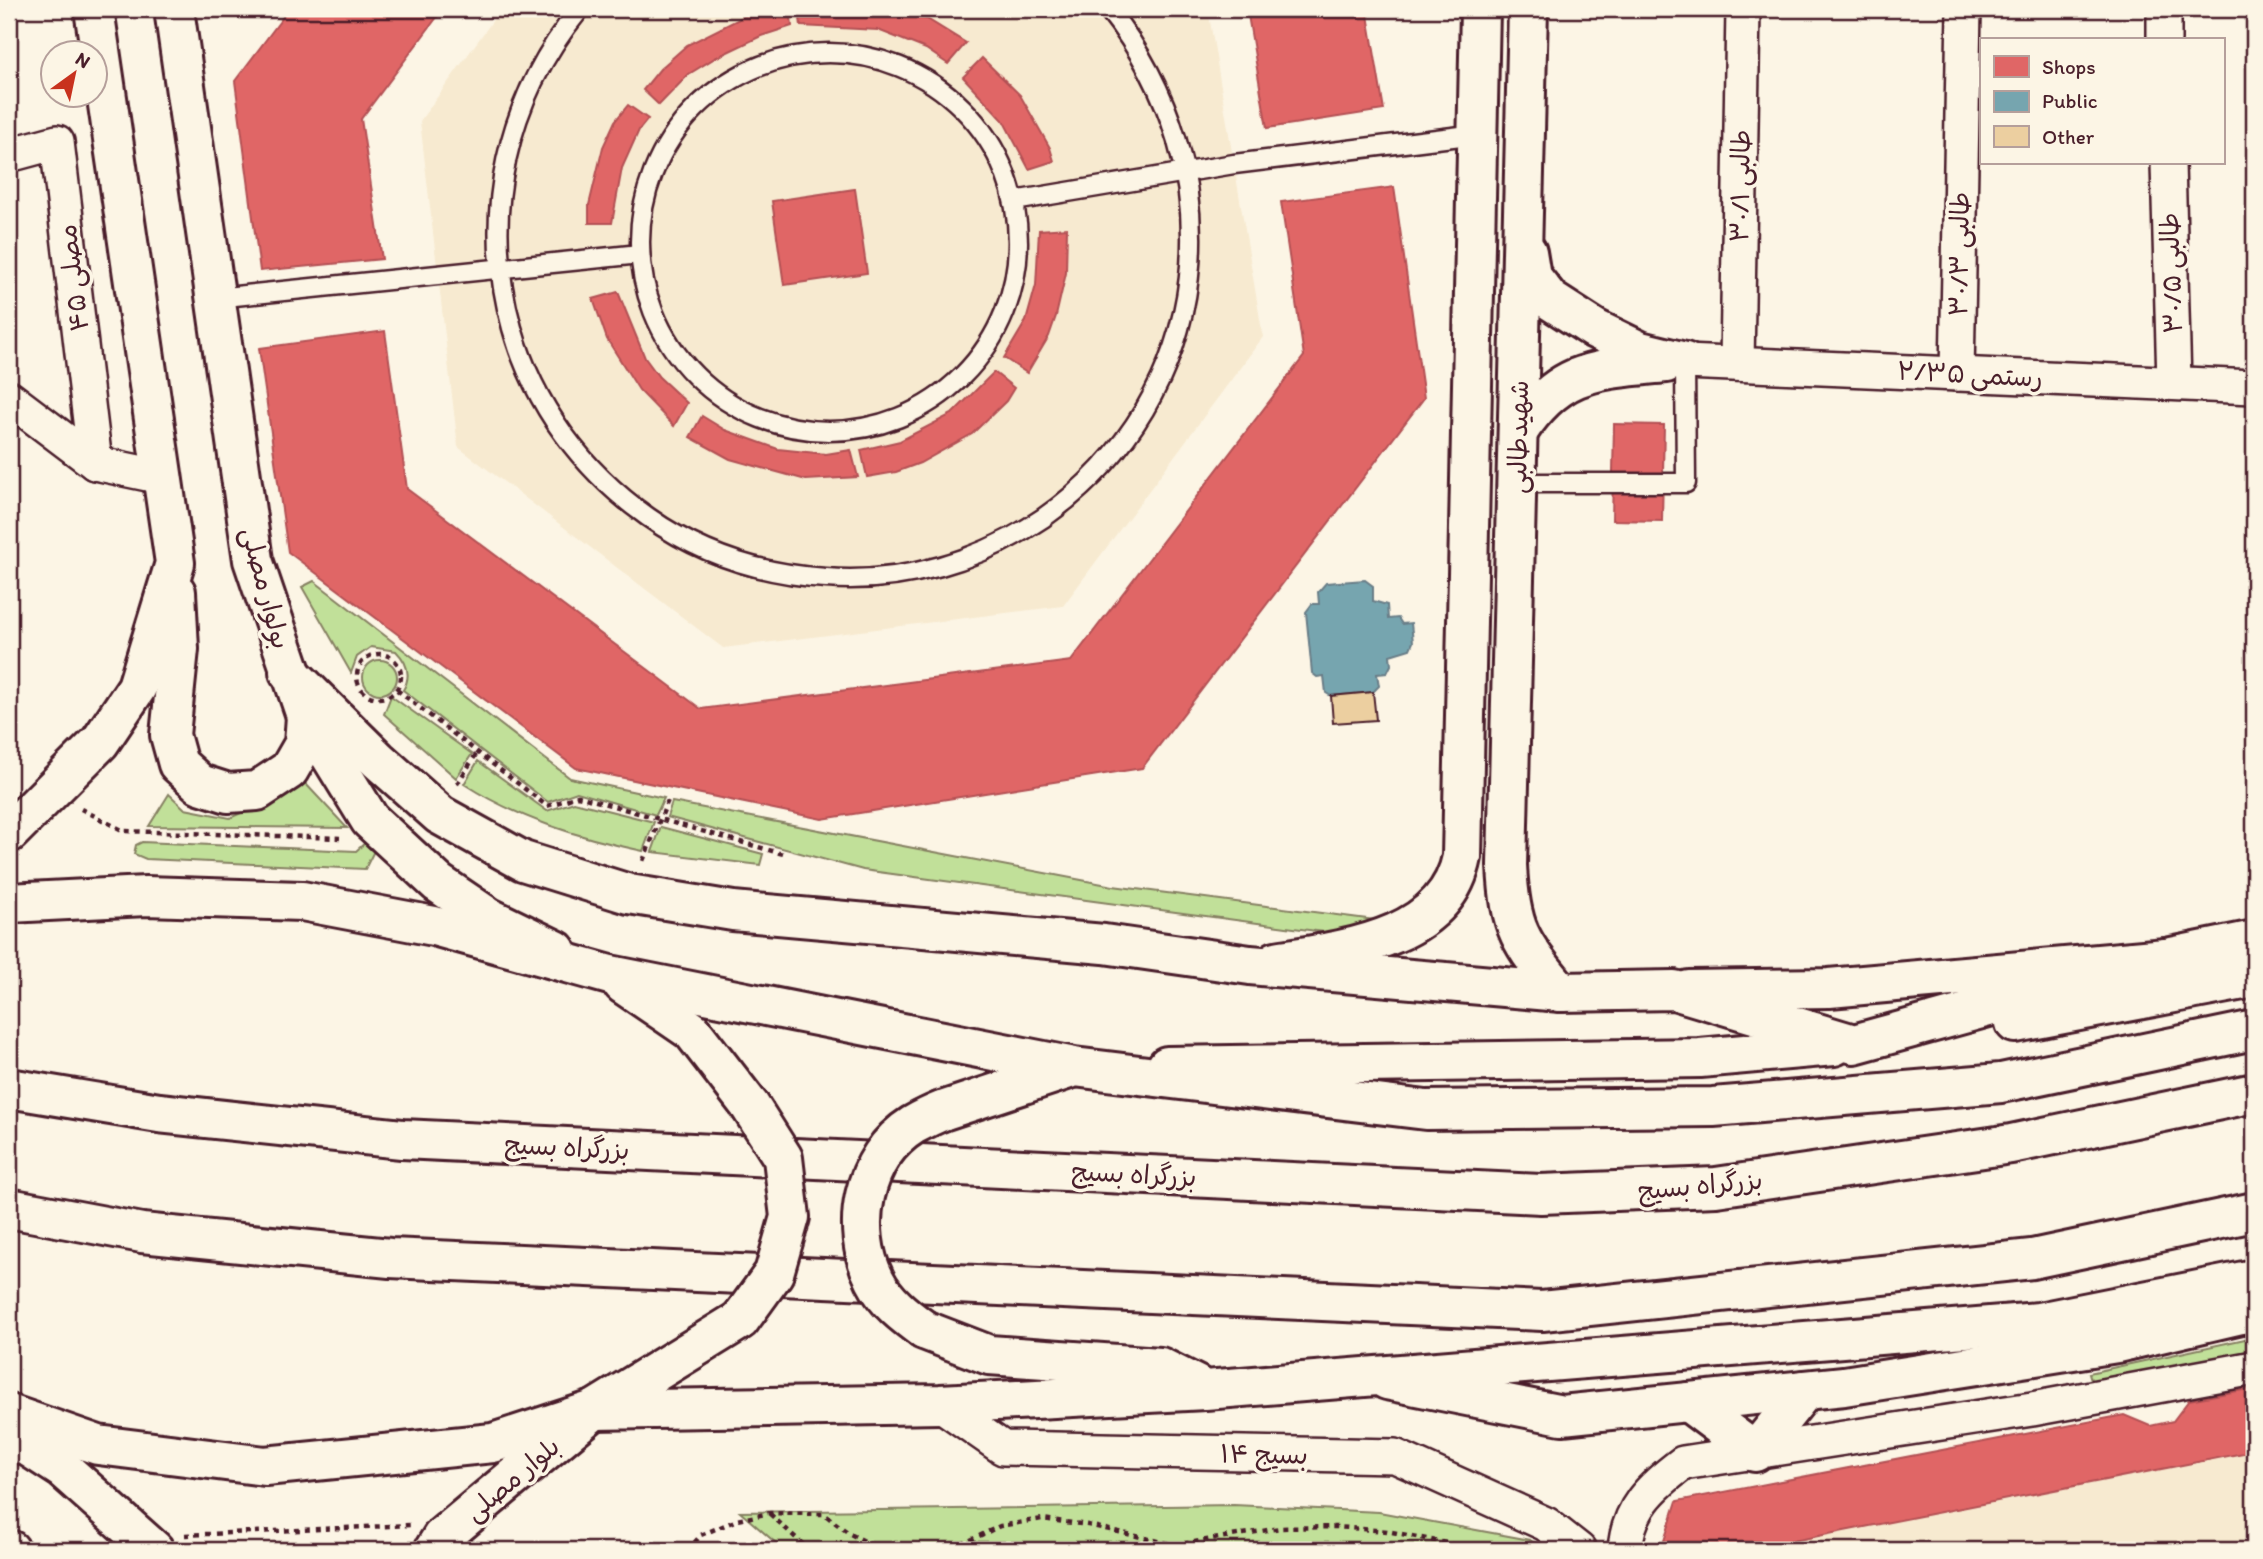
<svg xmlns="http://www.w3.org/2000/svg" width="2263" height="1559" viewBox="0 0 2263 1559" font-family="Itim,'Playpen Sans Arabic',sans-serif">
  <rect width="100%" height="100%" fill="#fcf5e5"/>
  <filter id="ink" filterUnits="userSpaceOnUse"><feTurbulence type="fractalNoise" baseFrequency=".0143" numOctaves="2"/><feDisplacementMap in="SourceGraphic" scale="14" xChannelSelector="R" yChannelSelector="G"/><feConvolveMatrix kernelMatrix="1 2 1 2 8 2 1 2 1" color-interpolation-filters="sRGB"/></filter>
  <g filter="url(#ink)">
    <g fill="#f7ead0">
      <path d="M501,9H1208L1263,337L1063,606L723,648L458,447L420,121Z"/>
      <path d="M2254,1388V1550H1670L1663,1544L2173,1421L2189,1400Z"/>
    </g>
    <g fill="#c1e099" stroke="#868062" stroke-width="2">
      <path d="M314,581L570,778L664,798L656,815L577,792L548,802L403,690C412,675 407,662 396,651L371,647L357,657L351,673L302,587Z"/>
      <circle cx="380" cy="677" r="17"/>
      <path d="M391,696L472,754L456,778L384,714Z"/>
      <path d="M478,761L547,811L574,802L654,822L643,851C581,838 518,819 464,784Z"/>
      <path d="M297,781L304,782L347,828L149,826L169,794L185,809L230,818L291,791Z"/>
      <path d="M672,802L1113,886L1375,920L1361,937L863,870L667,817Z"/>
      <path d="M661,827L763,854L760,865L652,852Z"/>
      <path d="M142,842L356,851L366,842L374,851L365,869L146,859L134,854L136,845Z"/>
      <path d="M2254,1337V1353L2093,1386L2089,1373Z"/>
      <path d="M1234,1505L1379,1512L1530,1540L1543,1550H784L740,1512Z"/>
    </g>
    <g fill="#e06666" stroke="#b35154" stroke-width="2">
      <path d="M289,9H443L361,119L382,259L260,271L235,81Z"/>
      <path d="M759,9H790L792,26L761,36L715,58L689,74L659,105L643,90L660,69L687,45Z"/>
      <path d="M799,9H893L927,19L966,43L948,64L926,49L878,30L801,26Z"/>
      <path d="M1247,9H1367L1384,110L1267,128Z"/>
      <path d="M982,58L1020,95L1050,148L1054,161L1029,169L1003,120L963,77Z"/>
      <path d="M628,105L648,119L639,130L622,168L612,223H589V205L603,147L615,121Z"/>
      <path d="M1394,187L1424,398L1142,768L822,819L576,768L288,552L259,348L385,331L407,489L701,709L1071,661L1304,356L1281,202Z"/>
      <path d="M855,189L867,273L784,285L772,201Z"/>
      <path d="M1067,228L1066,273L1056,316L1049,336L1027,373L1004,358L1026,321L1036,285L1039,230Z"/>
      <path d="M618,292L645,358L659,377L687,403L674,426L639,390L607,339L593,299Z"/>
      <path d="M994,372L1014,388L1006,401L972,434L920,463L896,472L867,477L861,450L900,441L952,414Z"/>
      <path d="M702,416L725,430L778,449L826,454L851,450L858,477L806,480L730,459L690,437Z"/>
      <path d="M1614,424L1664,425L1662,521L1612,520Z"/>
      <path d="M2254,1388V1451L1767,1546L1765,1550H1670L1663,1544L1677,1501L2124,1415L2150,1426L2173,1421L2189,1400Z"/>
    </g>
    <path fill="#76a5af" stroke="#697d87" stroke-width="2" d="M1365,580L1373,586V601L1387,605L1388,619L1398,618L1402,624L1411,623L1413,642L1410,649L1390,655L1391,665L1387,673L1377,674L1379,686L1373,692L1331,696L1326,693L1324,676L1317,677L1312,673L1306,612L1312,604H1319L1318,592L1326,583Z"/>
    <path fill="#eccfa0" stroke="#4a1f2b" stroke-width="2" d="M1373,692L1376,720L1333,723L1331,696Z"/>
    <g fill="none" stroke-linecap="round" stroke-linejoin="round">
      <g stroke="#4a1f2b" stroke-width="23">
        <g id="service">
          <path d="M580,9C506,99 480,215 512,328C534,406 583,471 648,517C700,554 762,574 826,578C902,584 980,561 1043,518C1216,396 1237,171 1108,9"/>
          <circle cx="829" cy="242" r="189"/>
          <path d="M1014,201L1234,164L1477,134"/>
          <path d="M216,298L640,254"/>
          <path d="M1517,483H1686L1685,362"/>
        </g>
      </g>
      <g stroke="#4a1f2b" stroke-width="38">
        <g id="minor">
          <path d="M2164,9V40"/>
          <path d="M9,155L57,142L95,463"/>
          <path d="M2168,163L2174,383"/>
          <path d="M1685,362L2254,387"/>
          <path d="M1737,364L1743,9"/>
          <path d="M1957,374L1964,9"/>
          <path d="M9,398L95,463L162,477"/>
          <path d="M940,1404L1003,1448L1395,1456L1546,1524L1579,1550"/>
          <path d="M1625,1550C1628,1508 1651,1487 1683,1463L2032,1409L2254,1368"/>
        </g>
      </g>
      <g stroke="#4a1f2b" stroke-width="44">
        <g id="tertiary">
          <path d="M1528,9L1507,865C1510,931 1521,943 1561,992"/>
          <path d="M1527,252L1531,276L1550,300L1595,329L1640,351L1685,362"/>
          <path d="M1518,432C1560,368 1596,370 1666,363"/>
          <path d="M1276,961C1345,950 1446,939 1462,857L1480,9"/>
          <path d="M1689,990L1829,988L2166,958L2254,940"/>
        </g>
      </g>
      <g stroke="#4a1f2b" stroke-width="44">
        <g id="secondary">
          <path d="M289,672L378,760L440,815L523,861L629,894L733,911L1104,944L1250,965L1561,992L1674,990L1854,1044L2166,958"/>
          <path d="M2015,1023L2254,978"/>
          <path d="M1167,1066L1700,1058L1834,1046"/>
          <path d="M1387,1380L1562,1415L1844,1386L2117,1343L2254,1311"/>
          <path d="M1688,1402L1755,1452L1805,1390"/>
          <path d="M9,1434L63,1469L154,1550"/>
          <path d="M9,1550H10"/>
          <path d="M434,1550L442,1537L594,1410"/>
        </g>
      </g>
      <g stroke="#4a1f2b" stroke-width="44">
        <g id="primary">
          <path d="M174,9L253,560L306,716L370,820L438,883L488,917L556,950"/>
          <path d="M176,592L179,649L170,735L178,764L200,784L228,793L257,791L289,770L304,744L306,716"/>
          <path d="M9,833L100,742L137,687L175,563L94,9"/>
        </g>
      </g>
      <g stroke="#4a1f2b" stroke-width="44">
        <g id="trunk">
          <path d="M9,903L146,896L302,901L434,926L610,975L1074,1067L1426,1110L1713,1107L2001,1083L2254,1030"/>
          <path d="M623,984L692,1031L750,1106"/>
          <path d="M9,1088L159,1113L402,1139L1541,1194L1716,1187L2011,1144L2254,1093"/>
          <path d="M942,1111L1072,1068"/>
          <path d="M9,1208L142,1233L390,1258L1542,1311L2032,1259L2254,1212"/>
          <path d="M924,1330L989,1355L1160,1367L1196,1385"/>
          <path d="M594,1410L940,1404L1205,1390L2039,1322L2254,1279"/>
          <path d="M9,1414L98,1445L265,1466L493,1443L594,1410L740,1320"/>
        </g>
      </g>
      <g stroke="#4a1f2b" stroke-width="4.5" stroke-dasharray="5 5" stroke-linecap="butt">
        <circle cx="379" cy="676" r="22"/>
        <path d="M397,690L547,806L578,796L783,854"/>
        <path d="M457,784L477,753"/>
        <path d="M81,809L124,831L340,838"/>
        <path d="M643,861L668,800"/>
        <path d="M770,1514L809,1550"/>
        <path d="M185,1535L411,1525"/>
        <path d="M688,1550L701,1535L737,1520L770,1513L824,1514L850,1534L883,1550"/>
        <path d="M942,1550L956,1547L1000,1526L1042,1519L1088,1525L1176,1545L1280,1528L1337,1527L1387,1531L1481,1550"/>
      </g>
      <use href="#service" stroke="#fcf5e5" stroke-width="18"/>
      <use href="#minor" stroke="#fcf5e5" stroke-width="33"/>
      <use href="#tertiary" stroke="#fcf5e5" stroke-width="38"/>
      <use href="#secondary" stroke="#fcf5e5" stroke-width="38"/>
      <use href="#primary" stroke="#fcf5e5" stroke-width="38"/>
      <use href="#trunk" stroke="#fcf5e5" stroke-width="38"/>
      <g stroke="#4a1f2b" stroke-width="44" stroke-linecap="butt">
        <g id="trunk-bridge">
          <path d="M740,1320L774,1273L790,1217L783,1158L750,1106"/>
          <path d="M924,1330C905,1316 886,1302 875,1280C849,1229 862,1157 913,1125C922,1120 932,1115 942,1111"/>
        </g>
      </g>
      <use href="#trunk-bridge" stroke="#fcf5e5" stroke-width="38"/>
    </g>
  </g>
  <g text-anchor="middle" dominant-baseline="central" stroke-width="7" stroke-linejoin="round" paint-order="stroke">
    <g font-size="26" fill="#4a1f2b" stroke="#fcf5e5">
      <text transform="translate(1740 186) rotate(-89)">طالبی ۳۰/۱</text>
      <text transform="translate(1959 254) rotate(-89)">طالبی ۳۰/۳</text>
      <text transform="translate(2171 273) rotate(-92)">طالبی ۳۰/۵</text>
      <text transform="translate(73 278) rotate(-97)">مصلی ۴۵</text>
      <text transform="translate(1970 374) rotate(3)">رستمی ۲/۳۵</text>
      <text transform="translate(1518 437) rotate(-89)">شهیدطالبی</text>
      <text transform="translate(266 588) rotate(75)">بولوار مصلی</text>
      <text transform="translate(567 1147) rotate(3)">بزرگراه بسیج</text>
      <text transform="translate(1134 1174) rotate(3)">بزرگراه بسیج</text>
      <text transform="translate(1700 1185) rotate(-5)">بزرگراه بسیج</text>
      <text transform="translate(1264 1454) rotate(1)">بسیج ۱۴</text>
      <text transform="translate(512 1479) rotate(-40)">بلوار مصلی</text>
    </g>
  </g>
  <rect width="2263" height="1559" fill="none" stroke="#fcf5e5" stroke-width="35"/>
  <rect x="18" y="18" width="2228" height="1524" fill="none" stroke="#4a1f2b" stroke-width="2.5" filter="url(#ink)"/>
  <rect x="1980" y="38" width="245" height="126" fill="#fcf5e5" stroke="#b59f9b" stroke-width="2"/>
  <rect x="1994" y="56" width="35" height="21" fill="#e06666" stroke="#b59f9b" stroke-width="2"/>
  <text x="2042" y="74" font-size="21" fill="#4a1f2b">Shops</text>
  <rect x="1994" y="91" width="35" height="21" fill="#76a5af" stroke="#b59f9b" stroke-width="2"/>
  <text x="2042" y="108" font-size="21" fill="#4a1f2b">Public</text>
  <rect x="1994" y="126" width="35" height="21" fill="#eccfa0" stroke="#b59f9b" stroke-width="2"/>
  <text x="2042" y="144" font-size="21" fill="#4a1f2b">Other</text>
  <g transform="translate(74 74) rotate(33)"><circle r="33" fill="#fcf5e5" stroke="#b59f9b" stroke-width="2"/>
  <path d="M0-5L12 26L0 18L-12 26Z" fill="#c8321e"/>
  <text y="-10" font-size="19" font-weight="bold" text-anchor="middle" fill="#4a1f2b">N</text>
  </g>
</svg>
